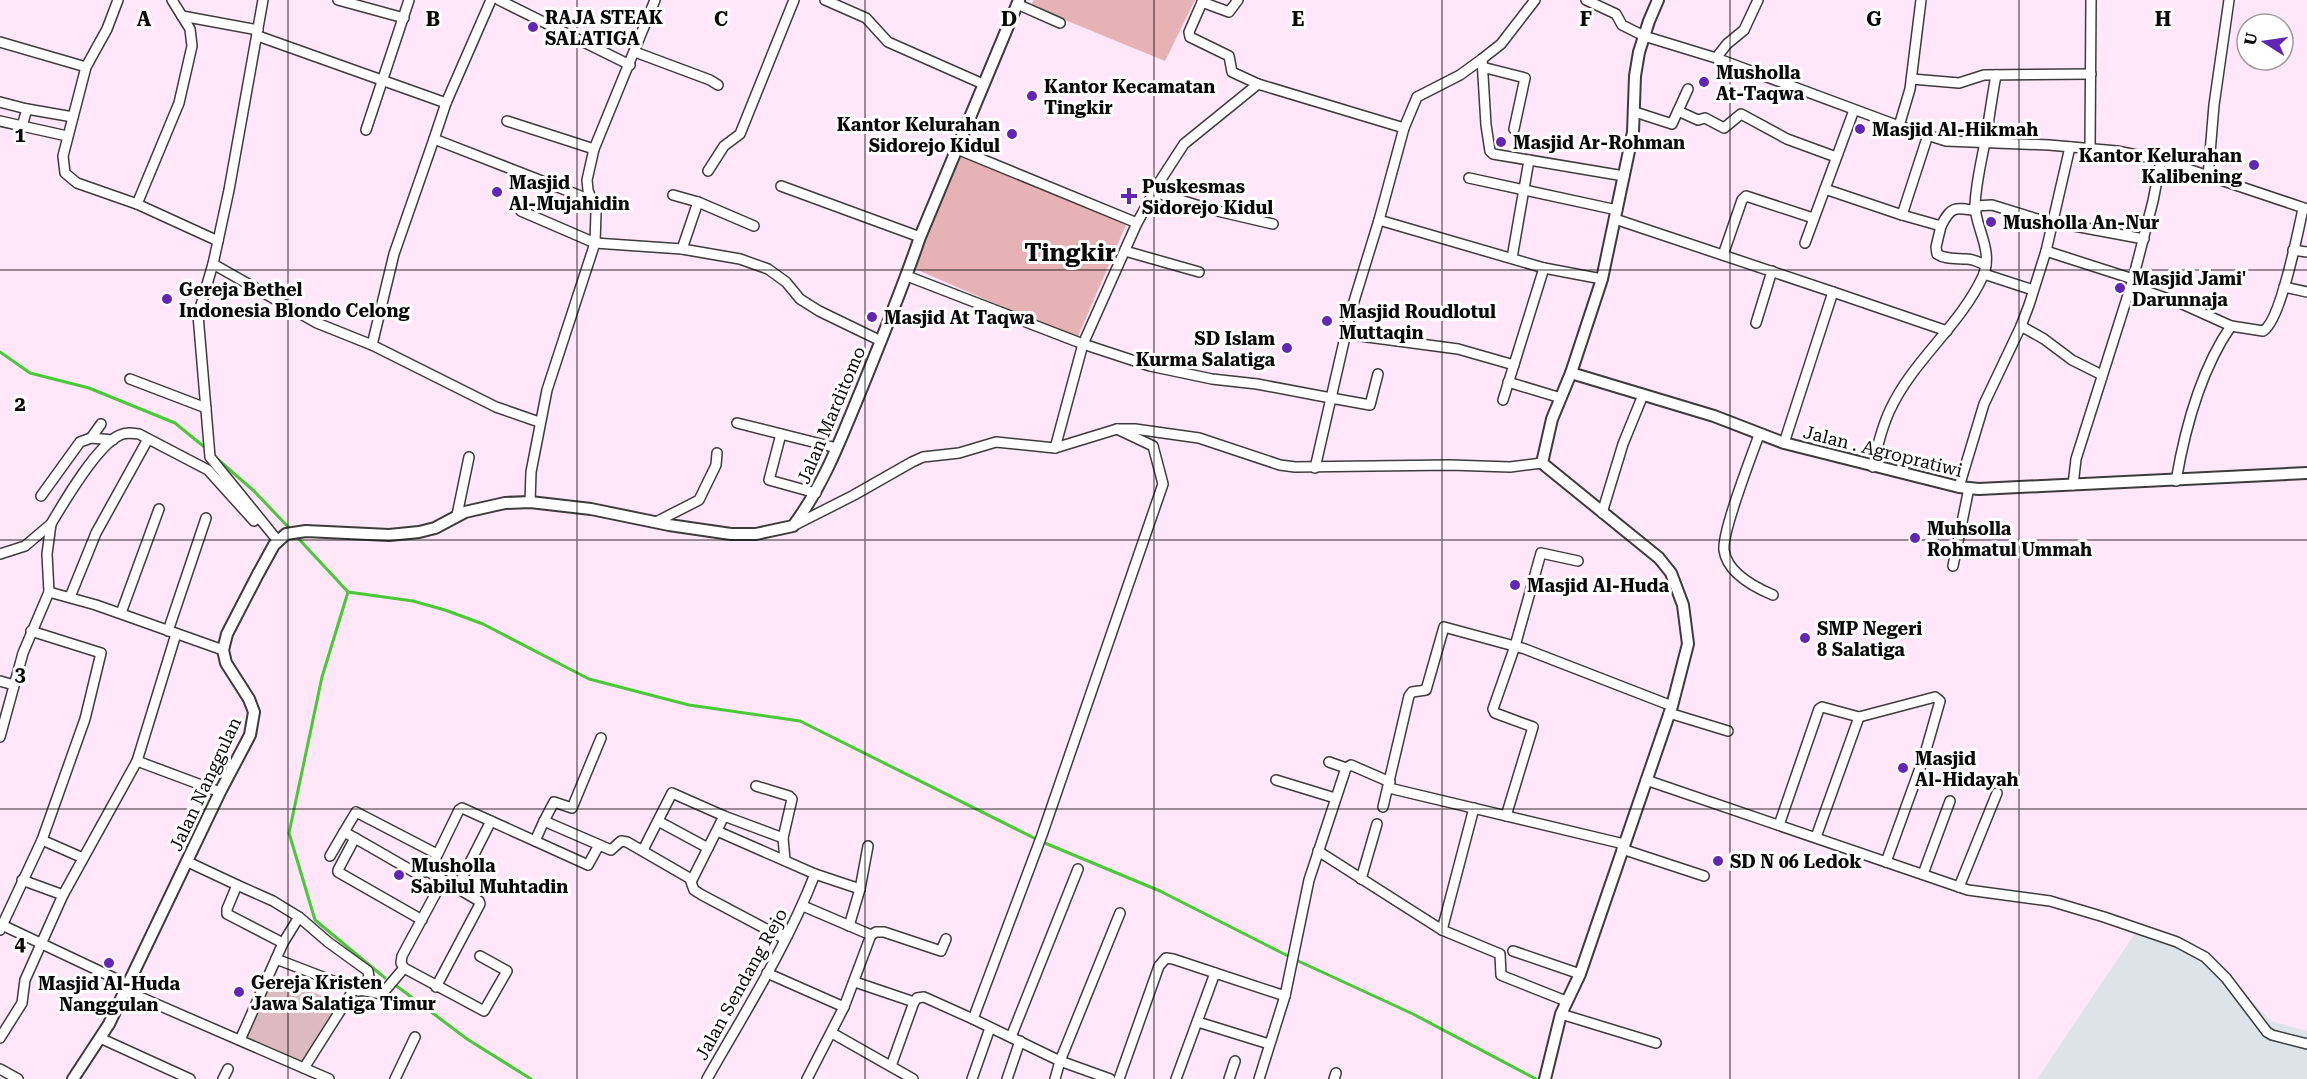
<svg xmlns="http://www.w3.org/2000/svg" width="2307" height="1079" viewBox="0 0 2307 1079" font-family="'Roboto Serif',serif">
  <rect width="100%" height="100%" fill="#ffe6f8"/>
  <path fill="#dde4e9" d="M2138,929L2198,951L2219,967L2271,1021L2307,1031V1079H2037Z"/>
  <g fill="#e6b2b5">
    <path d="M1034,0H1195L1165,61L1031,6Z"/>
    <path d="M962,154L1126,225L1077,339L913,268Z"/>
  </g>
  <path fill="#ddbac1" d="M271,978L341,1002L302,1063L244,1038Z"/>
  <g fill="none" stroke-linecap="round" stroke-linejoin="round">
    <g stroke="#48c936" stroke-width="3">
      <path d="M0,352L30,373L89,388L175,423L208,450"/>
      <path d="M215,457L254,491L292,531"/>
      <path d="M296,536L348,592L413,601L445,610L483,624L589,679L689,705L800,721L1040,841L1160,891L1290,957"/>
      <path d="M348,592L322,677L289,833L315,920L385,978"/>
      <path d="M1296,960L1413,1014L1536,1079"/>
      <path d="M394,984L467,1039L531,1079"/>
    </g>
    <g stroke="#3c3c3c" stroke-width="12">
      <g id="minor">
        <path d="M118,0L107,29L86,67L63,156L65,173L77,183L137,204L218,241"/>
        <path d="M263,0L229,190L213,264L198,315L210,457L278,541"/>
        <path d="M338,0L404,18"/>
        <path d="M499,0L630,65"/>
        <path d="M825,0L866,18L888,42L983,84"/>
        <path d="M1203,0L1189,32L1190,37L1229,56L1232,72L1258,84"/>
        <path d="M1586,0L1616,14L1622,25L1644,36L1716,58L1899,126L1946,141L2049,145L2117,151L2161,160L2307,209"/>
        <path d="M1202,2L1229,12L1238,0"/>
        <path d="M1017,4L1060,23"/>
        <path d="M182,16L258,30"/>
        <path d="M258,36L446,103L434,139L591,200"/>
        <path d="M0,42L86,67"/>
        <path d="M635,52L710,80L718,85"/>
        <path d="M1716,58L1727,44L1744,30L1758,0"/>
        <path d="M1482,59L1486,125L1490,151L1493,154L1624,176"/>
        <path d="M1482,67L1525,78L1514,129"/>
        <path d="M1912,79L1959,83L1984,75L2091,74"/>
        <path d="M0,102L27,109"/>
        <path d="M446,103L491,0"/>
        <path d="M1678,111L1698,120L1705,118L1724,128L1741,114L1787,139L1836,157"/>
        <path d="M1635,112L1672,124L1688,89"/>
        <path d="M0,121L22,126"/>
        <path d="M507,121L594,149"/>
        <path d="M1899,126L1910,89L1921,0"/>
        <path d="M366,130L409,0"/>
        <path d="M67,136L22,126L27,109L73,117"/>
        <path d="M2090,148L2091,0"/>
        <path d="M957,149L1137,223"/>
        <path d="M708,171L724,146L740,134L794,0"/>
        <path d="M2208,177L2214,105L2229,0"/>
        <path d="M1469,178L1617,210"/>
        <path d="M781,186L920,237"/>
        <path d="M1825,189L1902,215L1928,135"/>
        <path d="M1154,192L1213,210L1273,224"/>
        <path d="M673,195L698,202L682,249"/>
        <path d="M698,202L754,226"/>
        <path d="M137,204L179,103L192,46L190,29L172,0"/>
        <path d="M1975,206L1992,205L2037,219L2144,239"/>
        <path d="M521,211L595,243L682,249L740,259L768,269L786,282L800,299L819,311L881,341"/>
        <path d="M1902,215L1941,226C1951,206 1955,207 1976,211"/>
        <path d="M1615,219L1833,292L1784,443"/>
        <path d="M1379,220L1544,268L1602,279"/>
        <path d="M1941,226L1936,247L1937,254C1946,260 1956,258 1967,259C1973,259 1980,263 1986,265"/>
        <path d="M1805,243L1854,110"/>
        <path d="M2293,250L2307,252"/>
        <path d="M1125,251L1199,272"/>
        <path d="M2046,251L2133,279"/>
        <path d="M1723,255L1742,200L1746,196L1813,218"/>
        <path d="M1512,258L1529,160"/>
        <path d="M213,264L317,323L372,345L496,407L539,422"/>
        <path d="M1984,274L2033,290"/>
        <path d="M907,276L1083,344L1150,366L1212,379L1257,384L1331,398L1351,311L1379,220L1404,128L1417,97L1460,75L1482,59L1501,44L1535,0"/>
        <path d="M2131,286L2180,303L2231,326"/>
        <path d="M2284,287L2307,292"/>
        <path d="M1833,292L1947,331"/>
        <path d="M1756,323L1772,271"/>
        <path d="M2021,326L2044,339L2072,360L2102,375"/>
        <path d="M1345,334L1458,349L1514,365"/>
        <path d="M372,345L394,254L434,139"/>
        <path d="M130,379L206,408"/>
        <path d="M1508,382L1561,398"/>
        <path d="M1503,400L1544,268"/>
        <path d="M737,423L837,448"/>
        <path d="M781,434L769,480L816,493"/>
        <path d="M1759,435C1751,457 1722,532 1724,550C1727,573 1754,587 1773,595"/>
        <path d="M91,438L101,424"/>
        <path d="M1055,448L1083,344L1137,223L1160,181L1184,144L1258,84L1404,128"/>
        <path d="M1873,467C1877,447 1881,429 1890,410C1913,360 1960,326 1983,276C1994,250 1975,228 1975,205C1976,183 1981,163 1985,142C1989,120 1992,97 1996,75"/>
        <path d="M1315,468L1331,398L1370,405L1378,374"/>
        <path d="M2176,481C2185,428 2200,371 2231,326L2263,331C2281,321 2298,231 2303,209"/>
        <path d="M2073,485L2076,459L2133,279L2153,201L2161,160"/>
        <path d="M1959,487L1984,404L2021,326L2029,305L2046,251L2070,147"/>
        <path d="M41,496L80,442L91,438L113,440"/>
        <path d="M530,502L531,472L547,390L595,243L596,212L588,190L587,180L594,149L655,0"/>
        <path d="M1602,513L1623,444L1643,395"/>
        <path d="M457,515L469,457"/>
        <path d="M656,522L699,500L716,465L717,453"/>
        <path d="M51,524C64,502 97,445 120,435C126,432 132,433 139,434L208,470L254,521"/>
        <path d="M793,526L854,495L912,462L923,457L959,453L996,442L1055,448L1117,429H1135L1199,438L1280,465L1295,467L1450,465L1510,467L1542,463"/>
        <path d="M0,554L25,546L51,524L47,554L49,592L23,653L0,737"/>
        <path d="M1953,566L1969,488"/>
        <path d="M49,592L96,605L223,650"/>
        <path d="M70,597L96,533L148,439"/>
        <path d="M121,613L159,509"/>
        <path d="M31,631L101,653L85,719L42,840L83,858"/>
        <path d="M168,631L206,518"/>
        <path d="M0,681L14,685"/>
        <path d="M1669,713L1728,731"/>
        <path d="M1859,717L1935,697L1940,701L1924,757L1886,862"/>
        <path d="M137,761L220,792"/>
        <path d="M1329,762L1346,768"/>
        <path d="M1276,780L1335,798"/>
        <path d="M1646,780L1968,890L2050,901L2104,917L2177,942L2205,957L2226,978L2267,1032L2272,1035L2307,1044"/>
        <path d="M756,786L789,796L792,799L783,838L785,860"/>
        <path d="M1389,788L1624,844"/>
        <path d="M1383,807L1409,696L1412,692L1426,690L1444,627L1525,649L1672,706"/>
        <path d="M1506,816L1533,727L1495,713L1493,709L1515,646L1541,553L1578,561"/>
        <path d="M544,821L554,802L572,808L601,738"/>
        <path d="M658,821L708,848"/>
        <path d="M1779,825L1819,709L1822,707L1859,717L1816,837"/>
        <path d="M717,831L815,874L860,889"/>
        <path d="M355,838L344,832L356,812L437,854"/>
        <path d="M783,838L724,816L691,882L694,890L702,895L785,939"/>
        <path d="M535,841L588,865L599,845"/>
        <path d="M1622,849L1704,876"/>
        <path d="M643,850L672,793L724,816"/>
        <path d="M1318,851L1442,930L1474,808"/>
        <path d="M330,856L344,832"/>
        <path d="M188,862L237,885L227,909V914L283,943L240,1040"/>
        <path d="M429,872L459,810L462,808L535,841L544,821L611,850L621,841L627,842L691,879"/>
        <path d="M1923,874L1950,801"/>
        <path d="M1361,879L1377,824"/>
        <path d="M22,880L63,895"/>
        <path d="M443,880L457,888L491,821"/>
        <path d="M237,885L273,901L299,917"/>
        <path d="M1959,887L1997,793"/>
        <path d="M803,906L871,935L844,1007L807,1079"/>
        <path d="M422,920L338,872V870L355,838L414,872H429L443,880L402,956L401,963L404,968L484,1011L507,971L480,956"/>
        <path d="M0,924L129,985"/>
        <path d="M849,926L860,889L868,846"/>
        <path d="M0,930L42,840"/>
        <path d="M1442,930L1500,954L1501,975L1503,976L1566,1001"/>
        <path d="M871,935L876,932H884L941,951L946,939"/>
        <path d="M283,943L299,917L328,942L368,971L369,977L359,991"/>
        <path d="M1513,951L1580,974"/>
        <path d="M276,959L354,989"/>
        <path d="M767,973L844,1007"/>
        <path d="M855,982L914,1002L891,1066"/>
        <path d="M436,987L480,904L479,901L457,888"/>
        <path d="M126,991L329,1079"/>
        <path d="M914,1002L917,998L924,997L973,1019"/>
        <path d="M1561,1014L1656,1043"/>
        <path d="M1198,1022L1269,1044"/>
        <path d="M832,1033L913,1079"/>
        <path d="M1011,1037L1078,869"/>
        <path d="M0,1038L22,1003L25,980L63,895L137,761L176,634"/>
        <path d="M100,1038L190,1079"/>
        <path d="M304,1068L354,989L382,994L404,968"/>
        <path d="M0,1069L18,1079"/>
        <path d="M223,1079L228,1069"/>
        <path d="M395,1079L415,1037"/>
        <path d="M707,1079C745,1012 787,946 815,874"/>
        <path d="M972,1079L990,1028"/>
        <path d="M1007,1079L1020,1041"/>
        <path d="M1055,1079L1060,1061L1120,913"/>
        <path d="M1110,1079L1060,1061L973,1019L1042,835L1163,484L1153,446L1117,429"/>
        <path d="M1119,1079L1159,966L1166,958L1173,959L1285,996"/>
        <path d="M1176,1079L1215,973"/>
        <path d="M1229,1079L1235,1061"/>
        <path d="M1259,1079L1285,996L1309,880L1346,768L1351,765L1390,782"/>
        <path d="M1334,1079L1336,1073"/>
      </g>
    </g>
    <g stroke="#3c3c3c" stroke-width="14">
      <g id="tertiary">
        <path d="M1571,373L1714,416L1784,443L1959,487L1979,489L2307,473"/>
        <path d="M73,1079L109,1024L220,792L250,735L254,712L249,699L226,663L223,650L227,634L258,574L274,545L286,534L306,531L389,535L419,532L435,528L465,512L505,503L530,502L591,509L669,525L731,534H756L793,526C823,486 840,441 859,395C880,343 902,290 920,237L1019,0"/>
        <path d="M1545,1079L1561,1014L1580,974L1672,706L1688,644L1683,605L1671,573L1659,558L1542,463L1552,419L1571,373L1602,279L1633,132L1635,76L1639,52L1649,21L1658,0"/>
      </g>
    </g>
    <use href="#minor" stroke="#fff" stroke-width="9"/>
    <use href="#tertiary" stroke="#fff" stroke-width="10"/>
  </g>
  <path fill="none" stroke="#090909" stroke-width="1.5" stroke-opacity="0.55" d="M288,0V1079M577,0V1079M865,0V1079M1154,0V1079M1442,0V1079M1730,0V1079M2019,0V1079M0,270H2307M0,540H2307M0,809H2307"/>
  <g fill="#6326b4" stroke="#fff" stroke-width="2">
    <circle cx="533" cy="27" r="6"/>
    <circle cx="1704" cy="82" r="6"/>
    <circle cx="1032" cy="96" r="6"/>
    <circle cx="1860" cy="129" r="6"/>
    <circle cx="1012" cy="134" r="6"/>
    <circle cx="1501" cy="142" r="6"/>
    <circle cx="2254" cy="165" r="6"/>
    <circle cx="497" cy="192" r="6"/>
    <path d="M1126 187h6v6h6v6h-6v6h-6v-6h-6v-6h6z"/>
    <circle cx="1991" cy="222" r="6"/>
    <circle cx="2120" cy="288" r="6"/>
    <circle cx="167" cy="299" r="6"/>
    <circle cx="872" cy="317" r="6"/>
    <circle cx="1327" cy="321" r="6"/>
    <circle cx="1287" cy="348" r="6"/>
    <circle cx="1915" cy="538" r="6"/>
    <circle cx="1515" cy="585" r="6"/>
    <circle cx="1805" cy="638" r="6"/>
    <circle cx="1903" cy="768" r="6"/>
    <circle cx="1718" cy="861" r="6"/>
    <circle cx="399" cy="875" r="6"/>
    <circle cx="109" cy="963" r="6"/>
    <circle cx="239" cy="992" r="6"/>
  </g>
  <g text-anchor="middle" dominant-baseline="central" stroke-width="6" stroke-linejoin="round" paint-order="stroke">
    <g font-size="18" font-weight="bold" fill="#090909" stroke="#fff" text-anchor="start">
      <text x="545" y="17">RAJA STEAK<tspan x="545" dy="21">SALATIGA</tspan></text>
      <text x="1716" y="72">Musholla<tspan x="1716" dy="21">At-Taqwa</tspan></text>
      <text x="1044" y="86">Kantor Kecamatan<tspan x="1044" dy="21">Tingkir</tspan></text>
      <text x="1000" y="124" text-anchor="end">Kantor Kelurahan<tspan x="1000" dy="21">Sidorejo Kidul</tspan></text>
      <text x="1872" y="129">Masjid Al-Hikmah</text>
      <text x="1513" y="142">Masjid Ar-Rohman</text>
      <text x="2242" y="155" text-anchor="end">Kantor Kelurahan<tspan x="2242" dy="21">Kalibening</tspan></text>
      <text x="509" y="182">Masjid<tspan x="509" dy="21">Al-Mujahidin</tspan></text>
      <text x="1142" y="186">Puskesmas<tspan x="1142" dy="21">Sidorejo Kidul</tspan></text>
      <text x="2003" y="222">Musholla An-Nur</text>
      <text x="2132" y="278">Masjid Jami'<tspan x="2132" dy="21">Darunnaja</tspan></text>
      <text x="179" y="289">Gereja Bethel<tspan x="179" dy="21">Indonesia Blondo Celong</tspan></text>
      <text x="1339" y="311">Masjid Roudlotul<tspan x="1339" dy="21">Muttaqin</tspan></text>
      <text x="884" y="317">Masjid At Taqwa</text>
      <text x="1275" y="338" text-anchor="end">SD Islam<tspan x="1275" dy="21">Kurma Salatiga</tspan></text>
      <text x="1927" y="528">Muhsolla<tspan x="1927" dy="21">Rohmatul Ummah</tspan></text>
      <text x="1527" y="585">Masjid Al-Huda</text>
      <text x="1817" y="628">SMP Negeri<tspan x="1817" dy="21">8 Salatiga</tspan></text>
      <text x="1915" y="758">Masjid<tspan x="1915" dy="21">Al-Hidayah</tspan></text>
      <text x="1730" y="861">SD N 06 Ledok</text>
      <text x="411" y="865">Musholla<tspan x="411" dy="21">Sabilul Muhtadin</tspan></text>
      <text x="251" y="982">Gereja Kristen<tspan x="251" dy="21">Jawa Salatiga Timur</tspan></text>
      <text x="109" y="983" text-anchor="middle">Masjid Al-Huda<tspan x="109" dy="21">Nanggulan</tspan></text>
    </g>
    <g font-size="18" fill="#090909" stroke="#fff">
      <text transform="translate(831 415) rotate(-67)">Jalan Marditomo</text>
      <text transform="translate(1883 451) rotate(14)">Jalan . Agropratiwi</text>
      <text transform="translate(205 784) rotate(-65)">Jalan Nanggulan</text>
      <text transform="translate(741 984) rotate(-61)">Jalan Sendang Rejo</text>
    </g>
    <g font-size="24" font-weight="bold" fill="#090909" stroke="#fff">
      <text x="1070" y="253">Tingkir</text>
    </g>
  </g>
  <g font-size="20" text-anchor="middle" font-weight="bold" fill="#090909" stroke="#fff" stroke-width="6" stroke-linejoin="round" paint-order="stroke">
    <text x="144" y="26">A</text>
    <text x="433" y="26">B</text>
    <text x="721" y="26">C</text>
    <text x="1009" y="26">D</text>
    <text x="1298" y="26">E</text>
    <text x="1586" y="26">F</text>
    <text x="1874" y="26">G</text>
    <text x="2163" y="26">H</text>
    <text x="20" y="142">1</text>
    <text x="20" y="411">2</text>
    <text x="20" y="681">3</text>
    <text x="20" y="951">4</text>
  </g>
  <g transform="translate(2265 42) rotate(282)"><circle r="28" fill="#ffffff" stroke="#9d9d9d" stroke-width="1.5"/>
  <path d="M0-4.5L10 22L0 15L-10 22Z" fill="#6326b4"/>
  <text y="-9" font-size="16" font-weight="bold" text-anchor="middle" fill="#090909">U</text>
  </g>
</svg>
